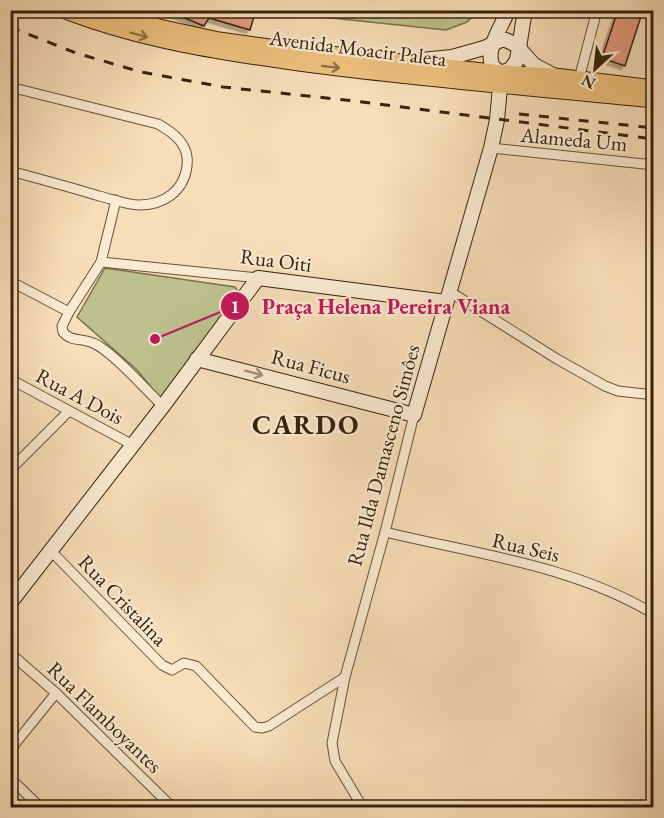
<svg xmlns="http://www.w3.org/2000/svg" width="664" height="818" viewBox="0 0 664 818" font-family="'EB Garamond',serif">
  <defs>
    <filter id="shadow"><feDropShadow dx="-3.5" dy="3.5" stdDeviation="0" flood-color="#0004"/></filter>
  </defs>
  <rect width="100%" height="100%" fill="#f7deb8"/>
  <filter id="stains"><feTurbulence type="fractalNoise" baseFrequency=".00333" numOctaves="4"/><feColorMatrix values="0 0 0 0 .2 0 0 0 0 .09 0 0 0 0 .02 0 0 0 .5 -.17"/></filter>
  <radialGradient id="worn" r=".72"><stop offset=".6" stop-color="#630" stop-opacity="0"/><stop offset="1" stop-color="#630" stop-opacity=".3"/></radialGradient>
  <g fill="#bdc18e" stroke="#7a724e" stroke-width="1.5">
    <path d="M278,11L478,10V11L467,22L446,30L284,13Z"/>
    <path d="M105,268L235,287L241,296L162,401L137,370L77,317Z"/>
  </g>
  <g fill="#e19a7c" stroke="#37220e" stroke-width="1.5" filter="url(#shadow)">
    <path d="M165,10H256L250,30L209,18L204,26Z"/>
    <path d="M618,10H643L625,66L602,58Z"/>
  </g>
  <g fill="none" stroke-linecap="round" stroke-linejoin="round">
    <g stroke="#675138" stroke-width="11">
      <g id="street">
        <path d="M579,79L597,10"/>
        <path d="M10,87L158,124C174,133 190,145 187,166C184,191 164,205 139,205C127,205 112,199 99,196C70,187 40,179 10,171"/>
        <path d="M491,148L654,165"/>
        <path d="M116,200L101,262L69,312L62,326L63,332C71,342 82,338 93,343C111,350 147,391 163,406"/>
        <path d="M101,262L258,278"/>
        <path d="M10,281L69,312"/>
        <path d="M449,291L557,359L605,386L618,391L654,395"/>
        <path d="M10,379L133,445"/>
        <path d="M10,470L69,411"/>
        <path d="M385,532C476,554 572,565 654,614"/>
        <path d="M51,551L162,665L172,670L184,663L196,666L255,727L262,728L269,726L345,677"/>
        <path d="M10,653L56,693L173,808"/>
        <path d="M10,750L56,693"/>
        <path d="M10,778L41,808"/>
        <path d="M363,808L335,761L332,743L345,677L385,532L414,415"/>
      </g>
    </g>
    <g stroke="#37220e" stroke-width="16">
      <g id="secondary">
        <path d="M421,60L452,57L484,48L501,40H506L516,45L534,65L555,76"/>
        <path d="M501,73L493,67C484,50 502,27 508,10"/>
        <path d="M501,73L511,69L517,60L525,10"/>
        <path d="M197,359L414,415L491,148L497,120L501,76"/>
        <path d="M10,603L163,406L258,278L446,302"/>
      </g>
    </g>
    <g stroke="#37220e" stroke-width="17">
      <g id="primary">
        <path d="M63,10C140,40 219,52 299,63C417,79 535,88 654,100"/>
        <path d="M99,10L159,27L219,40L284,49L501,73L555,76L654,88"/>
      </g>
    </g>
    <use href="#street" stroke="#faead1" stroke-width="9"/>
    <use href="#secondary" stroke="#faead1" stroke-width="14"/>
    <use href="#primary" stroke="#ecbf7c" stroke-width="15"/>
    <g stroke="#37220e" stroke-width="3" stroke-dasharray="10 10" stroke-linecap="butt">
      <path d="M10,27L76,53L141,72L223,87L355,101L654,139"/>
      <path d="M519,114L654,128"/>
    </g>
  </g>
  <defs><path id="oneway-shaft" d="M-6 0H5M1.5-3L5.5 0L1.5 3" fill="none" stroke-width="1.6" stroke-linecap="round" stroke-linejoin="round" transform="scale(1.5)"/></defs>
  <g stroke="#927045">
    <use href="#oneway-shaft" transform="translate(139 35) rotate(15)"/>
    <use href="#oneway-shaft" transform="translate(331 67) rotate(7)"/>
  </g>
  <use stroke="#a29079" href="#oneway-shaft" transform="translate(254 373) rotate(15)"/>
  <g text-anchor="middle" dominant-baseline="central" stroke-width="4.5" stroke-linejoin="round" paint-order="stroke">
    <g font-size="21" fill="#37220e" stroke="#faead1">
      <text transform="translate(358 48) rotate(7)">Avenida Moacir Paleta</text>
      <text transform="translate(574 139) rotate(5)">Alameda Um</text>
      <text transform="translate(276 260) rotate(7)">Rua Oiti</text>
      <text transform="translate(311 366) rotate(15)">Rua Ficus</text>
      <text transform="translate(80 396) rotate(28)">Rua A Dois</text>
      <text transform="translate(383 455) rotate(-75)">Rua Ilda Damasceno Simôes</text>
      <text transform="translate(526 547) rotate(13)">Rua Seis</text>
      <text transform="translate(123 600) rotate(46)">Rua Cristalina</text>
      <text transform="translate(105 717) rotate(44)">Rua Flamboyantes</text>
    </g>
    <g font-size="27" font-weight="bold" letter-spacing="1.5" fill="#37220e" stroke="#faead1">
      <text x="306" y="424">CARDO</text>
    </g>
  </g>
  <path fill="none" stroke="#c2185b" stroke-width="2" d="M155 339L235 306"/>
  <g fill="#c2185b" stroke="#faead1" stroke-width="2">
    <circle cx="155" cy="339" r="6"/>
    <circle cx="235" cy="306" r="15"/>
  </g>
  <g font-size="18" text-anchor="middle" font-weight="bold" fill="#fff">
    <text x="235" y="313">1</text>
  </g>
  <g font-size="22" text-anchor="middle" font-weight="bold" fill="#c2185b" stroke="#faead1" stroke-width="4.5" stroke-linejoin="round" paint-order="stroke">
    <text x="386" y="314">Praça Helena Pereira Viana</text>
  </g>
  <rect width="664" height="818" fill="none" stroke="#f7deb8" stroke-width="36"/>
  <rect x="12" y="12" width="640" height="794" fill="none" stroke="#37220e" stroke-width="3"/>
  <rect x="18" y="18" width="628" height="782" fill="none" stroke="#37220e" stroke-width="1.5"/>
  <g transform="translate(595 69) rotate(207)" stroke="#faead1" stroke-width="4.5" paint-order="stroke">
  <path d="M0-4.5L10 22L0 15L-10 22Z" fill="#37220e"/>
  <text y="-9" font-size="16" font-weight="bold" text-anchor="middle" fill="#37220e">N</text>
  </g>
  <rect width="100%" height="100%" filter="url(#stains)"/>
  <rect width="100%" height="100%" fill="url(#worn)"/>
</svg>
